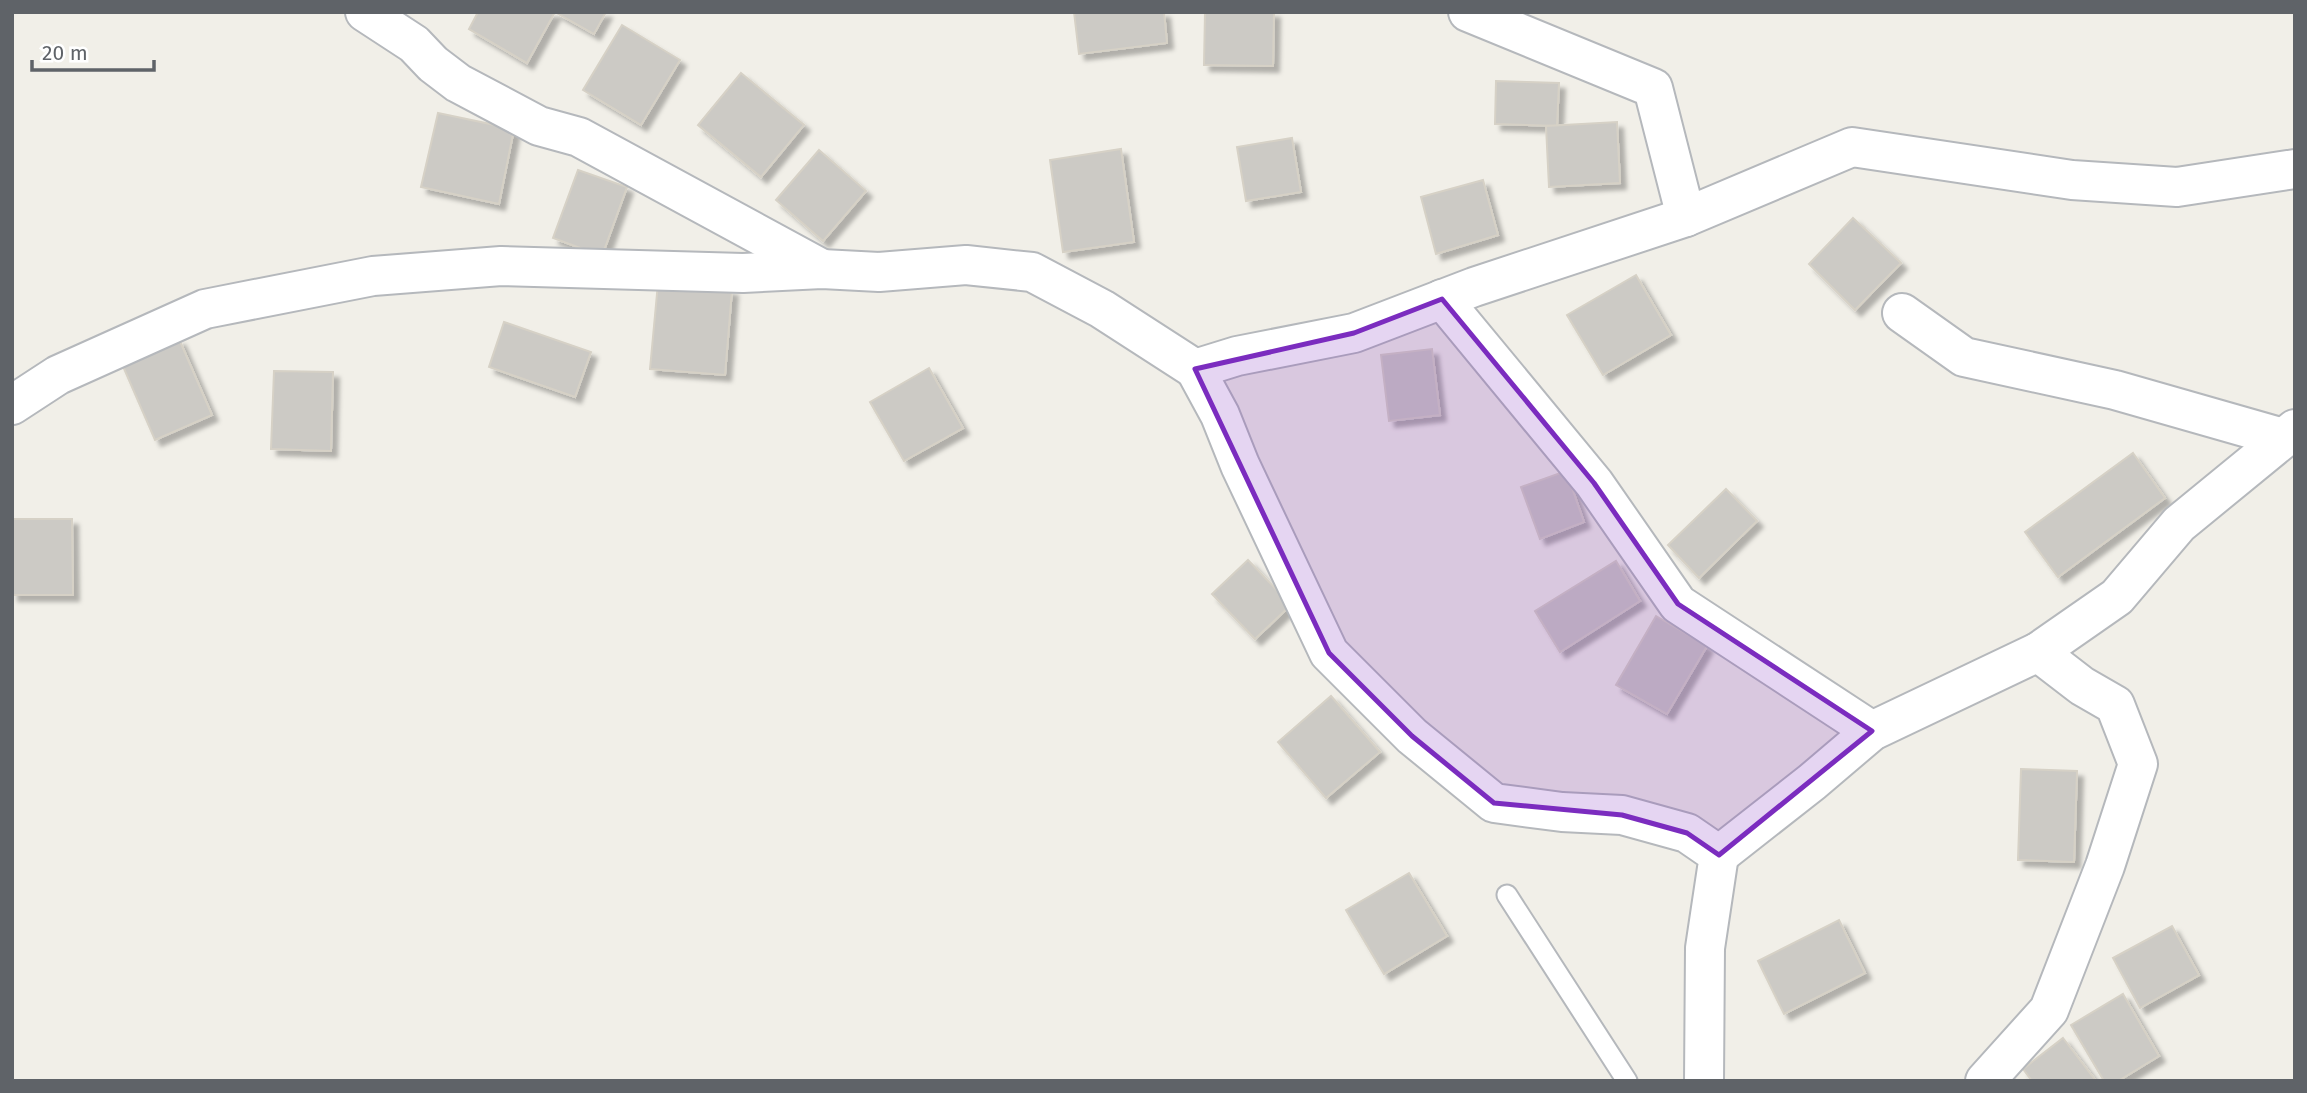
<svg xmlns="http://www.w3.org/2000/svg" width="2307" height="1093" viewBox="0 0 2307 1093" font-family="'Fira Sans',sans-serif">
  <defs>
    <filter id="shadow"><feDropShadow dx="6" dy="6" stdDeviation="2" flood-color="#0004"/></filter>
  </defs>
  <rect width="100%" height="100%" fill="#f1efe8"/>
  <g fill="#cccac5" stroke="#d6d1c6" stroke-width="2" filter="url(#shadow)">
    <path d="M478,12H555L527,63L469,29Z"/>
    <path d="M555,12H606L594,34Z"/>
    <path d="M1074,12H1164L1167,43L1079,54Z"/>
    <path d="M1205,12H1274L1273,66L1204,65Z"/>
    <path d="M622,25L680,60L641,125L583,90Z"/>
    <path d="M741,73L804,125L761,177L698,125Z"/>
    <path d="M1496,81L1559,83L1557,126L1495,124Z"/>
    <path d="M438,113L514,129L499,204L421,187Z"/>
    <path d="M1617,122L1620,183L1549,187L1546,126Z"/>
    <path d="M1292,138L1301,192L1246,201L1237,147Z"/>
    <path d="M1121,149L1134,242L1063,252L1050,160Z"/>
    <path d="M819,150L866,191L823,241L776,200Z"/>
    <path d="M578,170L627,187L602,256L553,238Z"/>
    <path d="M1483,180L1498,235L1436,254L1421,197Z"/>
    <path d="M1853,218L1901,263L1855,310L1809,264Z"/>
    <path d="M1636,275L1671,335L1603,375L1567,315Z"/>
    <path d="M658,283L732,290L725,375L650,369Z"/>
    <path d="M504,322L591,352L575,397L489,367Z"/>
    <path d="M179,339L212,415L155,440L122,364Z"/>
    <path d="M1432,349L1440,415L1389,421L1381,355Z"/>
    <path d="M929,368L963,428L904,461L870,402Z"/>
    <path d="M274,371L333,372L331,451L271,449Z"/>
    <path d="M2133,453L2165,498L2058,577L2025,532Z"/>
    <path d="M1566,471L1584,522L1540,539L1521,487Z"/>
    <path d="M1726,489L1757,521L1699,578L1668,545Z"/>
    <path d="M12,519H72L73,595H12Z"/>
    <path d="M1248,560L1291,605L1255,639L1212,594Z"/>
    <path d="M1616,561L1640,601L1560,652L1535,611Z"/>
    <path d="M1656,616L1707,646L1667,714L1616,685Z"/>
    <path d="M1331,696L1380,752L1326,798L1278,742Z"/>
    <path d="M2021,769L2077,771L2074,862L2018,860Z"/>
    <path d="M1409,873L1447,936L1384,974L1346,910Z"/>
    <path d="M1839,920L1865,973L1784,1014L1758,961Z"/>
    <path d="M2172,926L2199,975L2140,1008L2113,958Z"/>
    <path d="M2123,994L2159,1056L2118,1081H2104L2071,1025Z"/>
    <path d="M2063,1038L2096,1081H2032L2023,1069Z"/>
  </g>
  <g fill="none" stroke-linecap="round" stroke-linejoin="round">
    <g stroke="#b5b8bc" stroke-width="23">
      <path id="lane" d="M1507,895L1627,1081"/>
    </g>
    <g stroke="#b5b8bc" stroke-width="42">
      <g id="street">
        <path d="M365,12L414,44L433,64L458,83L539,126L579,137L822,269"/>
        <path d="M1468,12L1653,88L1686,217"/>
        <path d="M1442,299L1594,483L1678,604L1872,731"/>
        <path d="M1902,313L1964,357L2115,390L2283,438"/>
        <path d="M1195,369L1220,415L1240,465L1329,653L1412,736L1494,803L1562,812L1622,815L1687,833L1719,855L1705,948L1704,1081"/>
        <path d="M12,405L58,375L205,309L373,276L501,266L743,273L822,269L879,272L966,265L1032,272L1102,309L1195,369L1237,356L1354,333L1474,287L1686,217L1852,147L2072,180L2177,187L2295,169"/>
        <path d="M1719,855L1812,782L1872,731L2038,652L2117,597L2179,524L2295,429"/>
        <path d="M1985,1081L2049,1010L2105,866L2138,764L2115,705L2082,686L2038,652"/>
      </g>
    </g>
    <use href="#lane" stroke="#fff" stroke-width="19"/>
    <use href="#street" stroke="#fff" stroke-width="38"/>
  </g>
  <path fill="#7b2cbf" fill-opacity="0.2" stroke="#7b2cbf" stroke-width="5" stroke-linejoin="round" d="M1442,299L1594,483L1678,604L1872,731L1719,855L1687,833L1622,815L1494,803L1412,736L1329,653L1195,369L1354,333Z"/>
  <rect width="2307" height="1093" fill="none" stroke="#5f6368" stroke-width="28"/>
  <path d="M32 60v10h122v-10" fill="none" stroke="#5f6368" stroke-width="3.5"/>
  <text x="42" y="60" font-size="21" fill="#5f6368" stroke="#ffffff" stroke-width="5" paint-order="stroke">20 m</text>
</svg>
